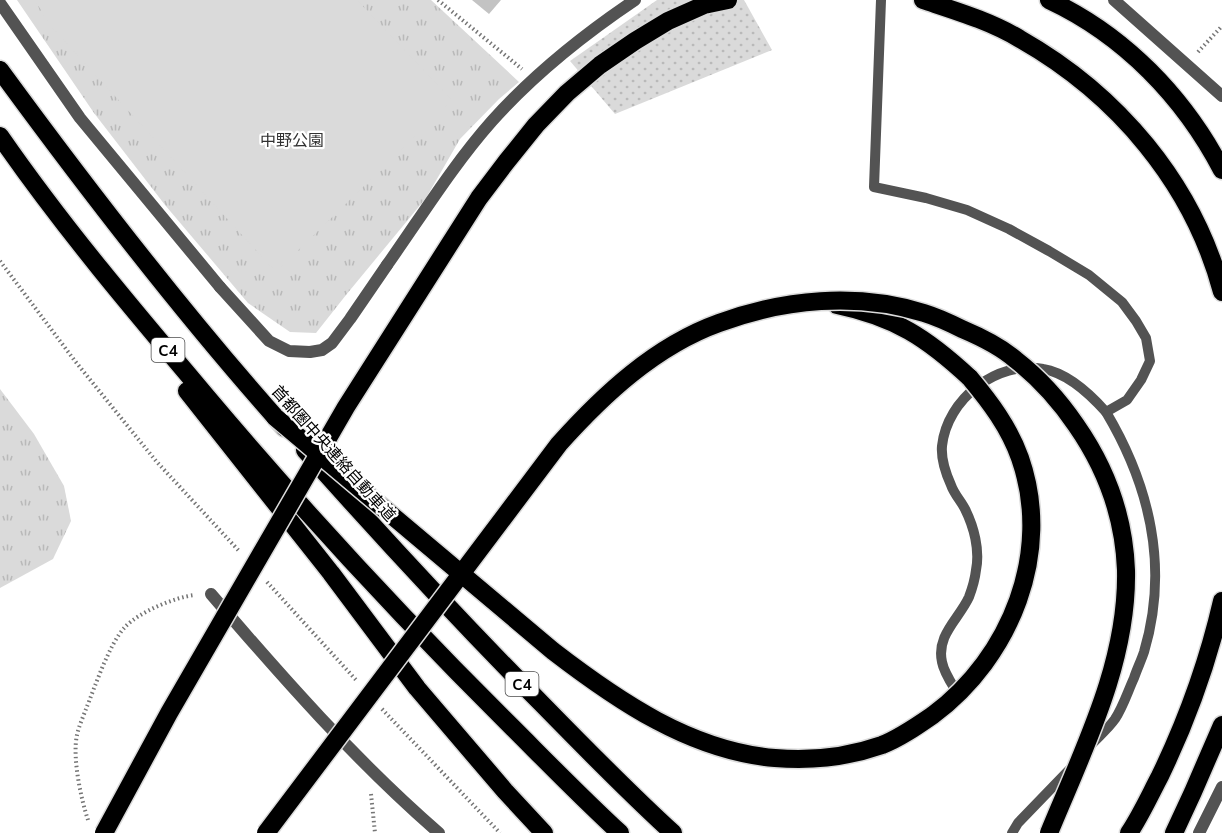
<svg xmlns="http://www.w3.org/2000/svg" width="1222" height="833" viewBox="0 0 1222 833" font-family="Mulish,'Noto Sans JP',sans-serif">
  <defs>
    <pattern id="grass-dots" width="8" height="8" patternUnits="userSpaceOnUse" patternTransform="scale(1.5)"><rect width="8" height="8" fill="#dadada"/><path d="M2 2h.1M6 6h.1" fill="none" stroke="#b9b9b9" stroke-width="1.8" stroke-linecap="round"/></pattern>
    <pattern id="park-tufts" width="24" height="20" patternUnits="userSpaceOnUse" patternTransform="scale(1.5)"><rect width="24" height="20" fill="#dadada"/><path d="M3 7l-1-3M5 7V3M7 7l1-3M15 17l-1-3M17 17v-4M19 17l1-3" fill="none" stroke="#b9b9b9"/></pattern>
  </defs>
  <rect width="100%" height="100%" fill="#fff"/>
  <path fill="url(#grass-dots)" d="M657,0H744L772,50L615,114L570,61Z"/>
  <g fill="url(#park-tufts)">
    <path d="M17,0H431L519,82L499,99L460,139L426,198L346,295L316,333L290,332L248,303L165,205L94,113Z"/>
    <path d="M0,389L34,434L64,486L71,521L53,559L0,588Z"/>
  </g>
  <path fill="#dadada" d="M35,0H357L452,100L276,272L49,24Z"/>
  <path fill="#c3c3c3" d="M472,0H501L489,14Z"/>
  <g fill="none" stroke-linecap="round" stroke-linejoin="round">
    <g stroke="#dbdbdb" stroke-width="21">
      <g id="motorway">
        <path d="M923,0C956,11 990,21 1020,39C1117,94 1193,183 1222,292"/>
        <path d="M1049,0C1124,35 1184,97 1222,170"/>
        <path d="M704,5L728,0"/>
        <path d="M0,70C90,193 183,314 285,428"/>
        <path d="M0,136C63,227 135,312 207,397C304,512 406,622 513,728C548,763 583,799 620,833"/>
        <path d="M837,305C895,317 927,338 970,378"/>
        <path d="M187,391L331,573L417,688L505,791L544,833"/>
        <path d="M305,450C382,537 461,622 543,705C585,748 628,792 673,833"/>
        <path d="M1129,833C1141,815 1150,795 1160,776C1187,720 1208,662 1222,601"/>
        <path d="M1174,833L1193,792L1222,725"/>
      </g>
    </g>
    <g stroke="#757575" stroke-width="4" stroke-dasharray="1.5 3" stroke-linecap="butt">
      <path d="M438,0L522,69"/>
      <path d="M1198,52L1222,26"/>
      <path d="M0,261L75,361L156,461L240,552"/>
      <path d="M267,582L357,681"/>
      <path d="M382,709L500,833"/>
      <path d="M371,794L375,833"/>
      <path d="M88,820C81,799 72,757 77,735C79,726 83,717 86,709C95,687 109,644 125,627C139,612 175,597 195,595"/>
    </g>
    <g stroke="#535353" stroke-width="10">
      <path d="M881,0L874,187L926,198L967,210L1009,229L1049,251L1089,275L1122,302L1136,321L1146,338L1150,361L1141,380L1127,400L1106,412C1090,394 1068,373 1043,369C997,360 947,399 942,446C941,458 946,474 951,485C954,494 961,501 965,509C974,527 980,550 976,570C975,579 972,589 969,597C959,619 936,635 942,662C944,673 952,684 958,694"/>
      <path d="M1090,746C1098,737 1108,729 1115,719C1123,707 1128,691 1134,678C1137,669 1141,661 1144,652C1169,568 1150,486 1106,412"/>
      <path d="M1012,833L1018,823L1072,767"/>
    </g>
    <g stroke="#535353" stroke-width="12">
      <path d="M1114,0L1222,96"/>
      <path d="M0,3L80,118L220,287"/>
      <path d="M387,265C421,217 453,165 492,121C534,74 583,35 635,0"/>
      <path d="M211,594C282,677 356,761 439,833"/>
      <path d="M1199,833L1222,787"/>
    </g>
    <path stroke="#535353" stroke-width="12" d="M220,287L269,341L289,351L310,352L322,350L332,343L350,319L387,265"/>
    <use href="#motorway" stroke="#000" stroke-width="18"/>
    <g stroke="#dbdbdb" stroke-width="21" stroke-linecap="butt">
      <g id="motorway-bridge">
        <path d="M275,417L553,651C618,701 691,751 775,758C811,761 848,757 882,745C900,738 917,726 933,715C1011,657 1053,552 1020,458C1009,427 990,402 970,378"/>
        <path d="M104,833L169,713L346,407L479,198L507,161L536,125L567,93L600,65L635,41L668,21L704,5"/>
        <path d="M266,833L559,444C603,395 655,346 719,323C784,299 857,292 924,313C937,317 950,323 962,329C981,337 1000,346 1016,360C1039,378 1059,400 1076,425C1106,468 1124,517 1126,570C1128,663 1083,750 1049,833"/>
      </g>
    </g>
    <use href="#motorway-bridge" stroke="#000" stroke-width="18"/>
  </g>
  <g text-anchor="middle" dominant-baseline="central" stroke-width="4.5" stroke-linejoin="round" paint-order="stroke">
    <g fill="#fff" stroke="#4c4c4c" stroke-width="1.5">
      <rect x="151.5" y="338" width="33" height="24" rx="4.5"/>
      <rect x="505.5" y="672" width="33" height="24" rx="4.5"/>
    </g>
    <g font-size="15" font-weight="bold" fill="#000">
      <text x="168" y="350">C4</text>
      <text x="522" y="684">C4</text>
    </g>
    <g font-size="16" fill="#313131" stroke="#fff">
      <text x="292" y="140">中野公園</text>
    </g>
    <g font-size="16" fill="#000" stroke="#fff">
      <text transform="translate(334 453) rotate(48)">首都圏中央連絡自動車道</text>
    </g>
  </g>
</svg>
